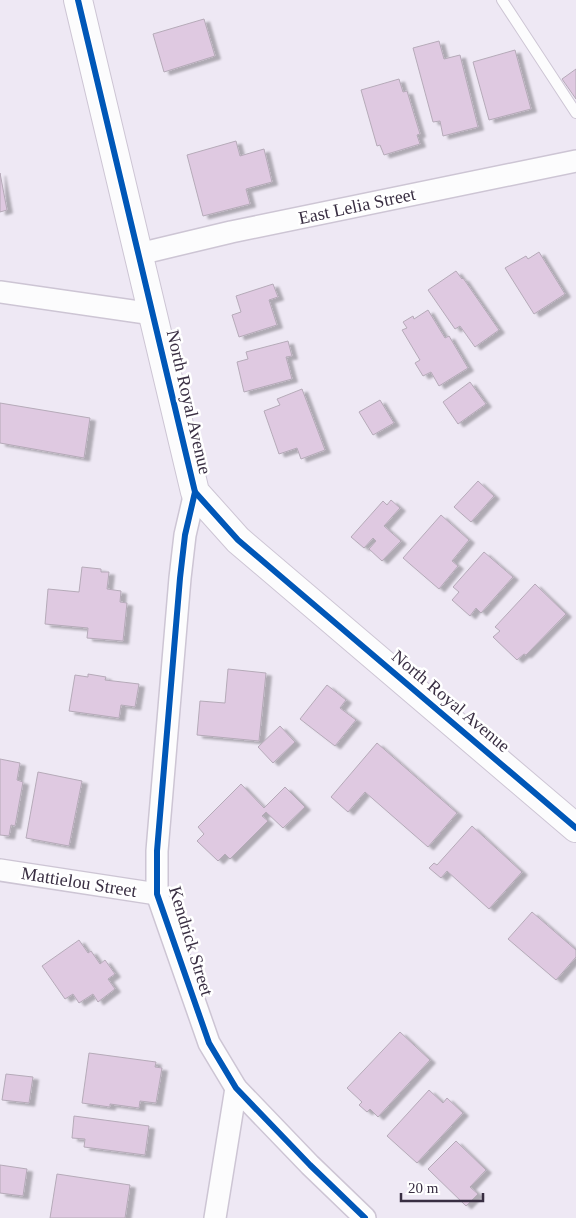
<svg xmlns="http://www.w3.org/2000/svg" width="576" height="1218" viewBox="0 0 576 1218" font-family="'Times New Roman',serif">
  <defs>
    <filter id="shadow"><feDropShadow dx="5.5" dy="3" stdDeviation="1" flood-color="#0004"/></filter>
  </defs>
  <rect width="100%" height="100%" fill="#eee8f4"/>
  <g fill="#dfc9e1" stroke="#b5aab8" filter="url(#shadow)">
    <path d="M204,19L215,56L164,72L153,34Z"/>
    <path d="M439,41L444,59L460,55L478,127L443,136L440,121L433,122L413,48Z"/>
    <path d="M515,50L531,109L489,120L473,62Z"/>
    <path d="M576,69V99L562,79Z"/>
    <path d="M399,79L403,92L407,91L420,134L417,135L420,144L384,155L380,145L377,146L361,90Z"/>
    <path d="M236,141L240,156L264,149L272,182L246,189L250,204L203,216L187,155Z"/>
    <path d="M0,173L7,210L0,212Z"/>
    <path d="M539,252L565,294L534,314L505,268L526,256L528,259Z"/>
    <path d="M456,271L462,279L463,278L499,330L475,347L460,326L455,329L428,290Z"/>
    <path d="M273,284L278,297L269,300L277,325L239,337L232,315L241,312L236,296Z"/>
    <path d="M428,310L445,338L449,336L468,368L439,386L431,372L423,376L415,363L420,360L402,330L407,328L403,322L413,316L414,319Z"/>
    <path d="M288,341L292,356L286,357L292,379L244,392L237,362L248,359L246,352Z"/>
    <path d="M470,382L486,404L458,424L443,402Z"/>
    <path d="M302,389L325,450L301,459L297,448L279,454L264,411L280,405L277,399Z"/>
    <path d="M380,400L394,423L373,435L359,412Z"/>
    <path d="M0,403L90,418L84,458L0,443Z"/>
    <path d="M478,481L494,496L471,522L454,507Z"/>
    <path d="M391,500L400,508L384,526L401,541L382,561L369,549L376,541L373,538L364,548L351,537L383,501L387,505Z"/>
    <path d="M441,515L469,540L452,561L458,566L439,589L403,558Z"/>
    <path d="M484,552L513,577L481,613L476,608L470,616L452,600L459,592L453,587Z"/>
    <path d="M82,567L101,569V572H109L107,589L121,591L120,602L127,603L123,641L87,638L88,628L45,624L48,589L79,592Z"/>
    <path d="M535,584L566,614L526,655L524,654L517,660L493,637L500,631L495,627Z"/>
    <path d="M228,669L266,673L259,741L197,735L200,701L225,703Z"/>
    <path d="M88,674L106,677L105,680L139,684L135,707L121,705L119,718L69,711L75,675L88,677Z"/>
    <path d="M327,685L346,700L340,708L356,720L335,746L300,719Z"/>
    <path d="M280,726L295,742L273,763L258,747Z"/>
    <path d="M377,743L457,813L428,847L365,792L348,812L331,797Z"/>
    <path d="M0,759L20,763L17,780L23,782L15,826L11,825L9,836L0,835Z"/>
    <path d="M38,772L82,781L69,846L26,838Z"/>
    <path d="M241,784L264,808L285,787L305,807L283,828L266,812L262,816L268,821L230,859L225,854L218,861L197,841L204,834L198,827Z"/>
    <path d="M472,826L522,872L489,909L447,871L441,878L429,868L434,863L437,865Z"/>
    <path d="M532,912L576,950V957L556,980L508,939Z"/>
    <path d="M79,940L88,953L91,951L100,964L105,960L115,974L108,979L115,989L98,1002L93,994L79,1003L73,994L65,999L42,966Z"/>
    <path d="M400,1032L430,1060L378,1117L370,1109L367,1112L359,1105L362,1102L347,1088Z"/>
    <path d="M89,1053L156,1062L155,1067L162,1068L156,1103L140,1101L139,1108L110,1104V1107L82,1103Z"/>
    <path d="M6,1074L33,1077L29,1103L2,1100Z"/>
    <path d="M429,1090L443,1103L447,1098L463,1113L417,1163L387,1136Z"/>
    <path d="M74,1116L149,1126L145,1155L84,1147L85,1139L72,1138Z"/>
    <path d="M456,1141L486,1170L470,1187L478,1194L466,1206L428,1169Z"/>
    <path d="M0,1165L27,1169L23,1196L0,1193Z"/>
    <path d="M57,1174L130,1185L125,1218H50Z"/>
  </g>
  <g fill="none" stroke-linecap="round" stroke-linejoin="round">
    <g stroke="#cdc5d4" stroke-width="12">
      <path id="lane" d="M502,0L576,113"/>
    </g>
    <g stroke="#cdc5d4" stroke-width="24">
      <g id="street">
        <path d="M139,254L231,232L576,161"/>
        <path d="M0,292L153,314"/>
        <path d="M195,492L185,535L180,578L157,851V894L209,1043L236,1088L310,1165L365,1218"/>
        <path d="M0,870L157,894"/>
        <path d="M215,1218L236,1088"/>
      </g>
    </g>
    <g stroke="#cdc5d4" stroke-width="30">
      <path id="secondary" d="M78,0L195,492L238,540L576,828"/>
    </g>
    <use href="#lane" stroke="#fcfcfd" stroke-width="10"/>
    <use href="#street" stroke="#fcfcfd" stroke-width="21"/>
    <use href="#secondary" stroke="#fcfcfd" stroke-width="28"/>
    <g stroke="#fff" stroke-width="9">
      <g id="cycleway">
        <path d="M78,0L195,492L238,540L576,828"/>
        <path d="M195,492L185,535L180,578L157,851V894L209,1043L236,1088L310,1165L365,1218"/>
      </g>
    </g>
    <use href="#cycleway" stroke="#0057b8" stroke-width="6"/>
  </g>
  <g text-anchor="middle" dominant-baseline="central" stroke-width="5" stroke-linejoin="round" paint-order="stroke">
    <g font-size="18" fill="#392e42" stroke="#fff">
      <text transform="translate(357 206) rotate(-12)">East Lelia Street</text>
      <text transform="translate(189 402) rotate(77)">North Royal Avenue</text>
      <text transform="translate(451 701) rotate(40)">North Royal Avenue</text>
      <text transform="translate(79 882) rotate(9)">Mattielou Street</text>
      <text transform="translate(191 941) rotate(73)">Kendrick Street</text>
    </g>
  </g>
  <path d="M401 1193v8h82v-8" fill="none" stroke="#392e42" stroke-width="2.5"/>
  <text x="408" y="1193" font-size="15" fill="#392e42" stroke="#ffffff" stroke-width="4" paint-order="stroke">20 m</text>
</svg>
